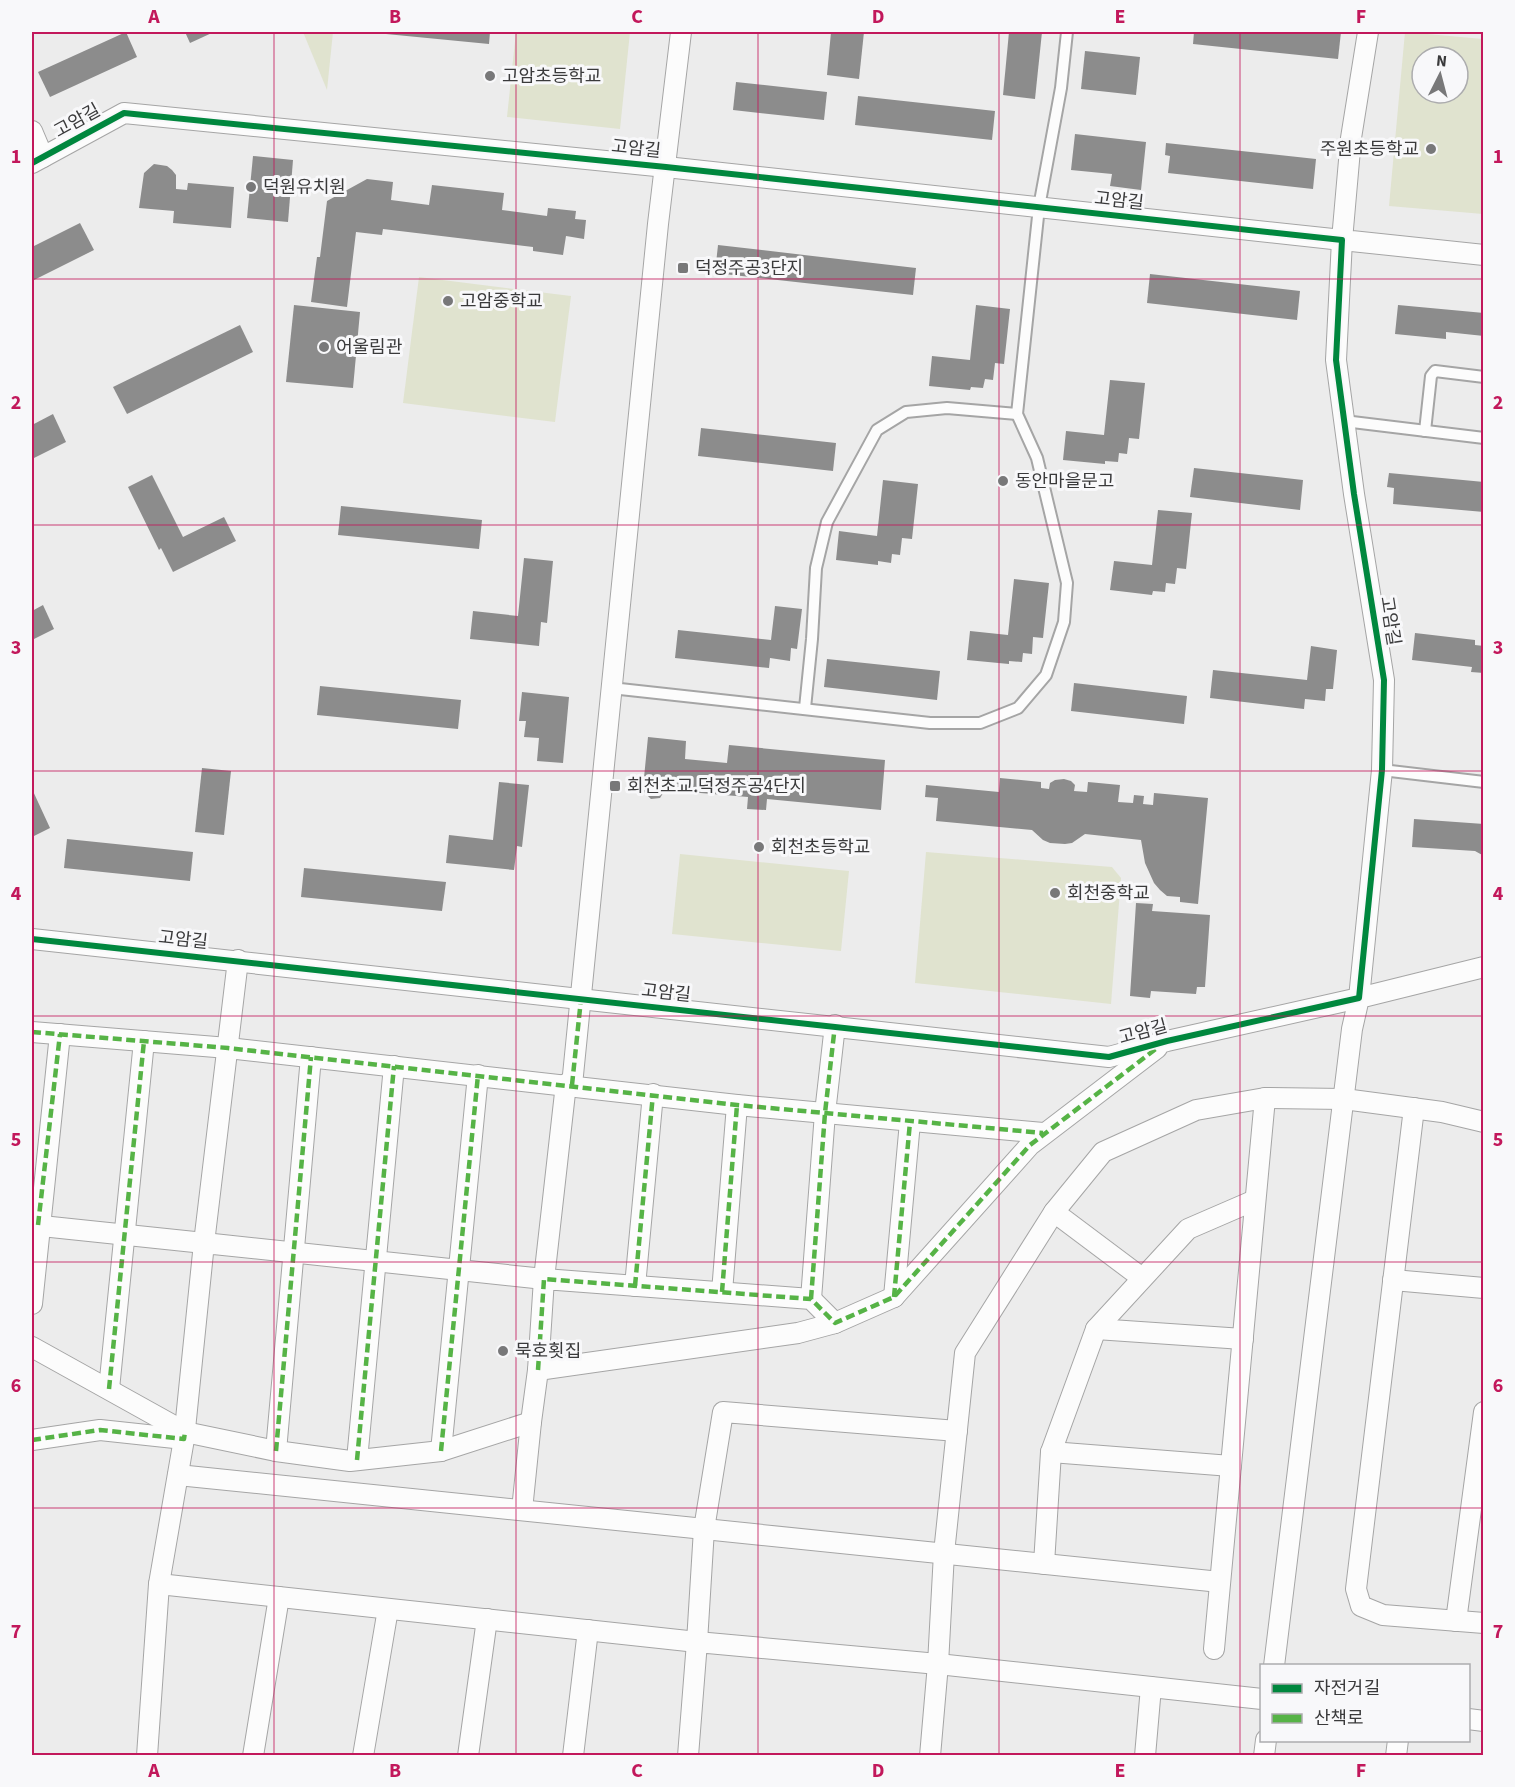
<svg xmlns="http://www.w3.org/2000/svg" width="1515" height="1787" viewBox="0 0 1515 1787" font-family="'Source Sans 3','Noto Sans KR',sans-serif">
  <rect width="100%" height="100%" fill="#ececec"/>
  <g fill="#e0e3cf" fill-rule="evenodd">
    <path d="M303,32H333L327,90Z"/>
    <path d="M516,32H630L620,129L507,117Z"/>
    <path d="M1405,32L1483,39V214L1389,206ZM1422,57H1458V93H1422Z"/>
    <path d="M419,277L571,296L555,422L403,403Z"/>
    <path d="M926,852L1112,867L1121,878L1111,1004L915,983Z"/>
    <path d="M680,854L849,871L841,951L672,934Z"/>
  </g>
  <g fill="#8c8c8c">
    <path d="M126,32L137,57L50,97L38,72Z"/>
    <path d="M185,32H214L190,43Z"/>
    <path d="M387,32H490L489,44L386,34Z"/>
    <path d="M831,32H864L859,79L827,75Z"/>
    <path d="M1009,32H1042L1035,99L1003,95Z"/>
    <path d="M1194,32H1341L1338,59L1193,44Z"/>
    <path d="M1085,51L1140,57L1136,95L1081,89Z"/>
    <path d="M736,82L827,92L824,120L733,110Z"/>
    <path d="M858,96L995,111L992,140L855,125Z"/>
    <path d="M1075,134L1146,142L1141,190L1110,186L1112,174L1071,170Z"/>
    <path d="M1166,143L1316,159L1313,189L1168,173L1170,156L1165,155Z"/>
    <path d="M253,156L293,160L288,222L247,218Z"/>
    <path d="M154,164L167,166L172,170L176,175V189L187,190L188,183L234,187L231,228L173,223L174,211L139,208L144,173Z"/>
    <path d="M367,179L393,182L391,200L429,205L432,185L504,193L502,210L547,216L548,208L576,211L575,219L586,220L584,239L566,236L563,255L533,251V247L383,229L382,235L356,232L347,307L311,302L317,257H320L327,201Z"/>
    <path d="M80,223L94,250L32,281V247Z"/>
    <path d="M718,245L916,268L913,295L715,273Z"/>
    <path d="M1150,274L1300,291L1297,320L1147,303Z"/>
    <path d="M294,305L360,312L353,388L286,382Z"/>
    <path d="M976,305L1010,309L1004,364L995,363L993,380L985,379L983,388L971,387L970,390L929,386L932,356L970,360Z"/>
    <path d="M1398,305L1484,313V336L1446,332V339L1395,334Z"/>
    <path d="M240,325L253,352L127,414L113,387Z"/>
    <path d="M1110,380L1145,383L1139,439L1129,438L1127,454L1119,453L1118,462L1105,461V464L1063,460L1066,431L1104,435Z"/>
    <path d="M53,414L66,442L32,459V425Z"/>
    <path d="M701,428L836,443L833,471L698,456Z"/>
    <path d="M1194,468L1303,480L1300,510L1190,497Z"/>
    <path d="M1389,473L1484,482V512L1393,504L1394,488L1387,487Z"/>
    <path d="M152,475L183,537L224,517L236,541L173,572L161,548L159,550L128,487Z"/>
    <path d="M883,480L918,484L912,539L902,538L900,555L892,554L891,563L878,561V565L836,560L839,531L877,536Z"/>
    <path d="M341,506L482,520L479,549L338,535Z"/>
    <path d="M1158,510L1192,513L1186,569L1177,568L1175,584L1166,583L1165,592L1153,591L1152,595L1110,590L1114,561L1152,565Z"/>
    <path d="M524,558L553,561L547,623L541,622L539,646L470,639L473,611L518,616Z"/>
    <path d="M1014,579L1049,583L1043,638L1033,637L1032,654L1023,653L1022,662L1009,661V664L967,660L970,631L1008,635Z"/>
    <path d="M43,605L54,629L32,640V611Z"/>
    <path d="M775,606L802,609L797,649L791,648L790,661L770,658L769,668L675,658L678,630L771,640Z"/>
    <path d="M1415,633L1475,640V645L1484,646V673L1471,672L1472,667L1412,660Z"/>
    <path d="M1311,646L1337,650L1333,689H1326L1325,701L1305,699L1304,709L1210,698L1213,670L1307,680Z"/>
    <path d="M827,659L940,671L937,700L824,687Z"/>
    <path d="M1074,683L1187,696L1184,724L1071,711Z"/>
    <path d="M320,686L461,700L458,729L317,715Z"/>
    <path d="M522,692L569,697L563,763L537,761L539,738L524,737L526,721H519Z"/>
    <path d="M648,737L686,741L685,759L727,763L729,745L885,760L881,810L767,799L766,810L747,809L748,797L665,790L660,798L651,799L644,792L643,788Z"/>
    <path d="M202,768L231,771L224,835L195,832Z"/>
    <path d="M1000,778L1041,782V788L1049,789L1050,783L1055,780L1064,779L1071,781L1075,785L1074,791L1087,792L1088,782L1120,785L1118,802L1133,803L1134,795L1144,796L1143,804L1153,805L1154,793L1208,798L1198,904L1180,902V897L1167,896L1160,890L1154,883L1145,863L1141,840L1085,834L1072,843L1065,844L1050,843L1043,840L1032,830L936,821L938,798L925,797L926,785L999,792Z"/>
    <path d="M499,782L529,785L522,847L517,846L514,870L446,863L449,835L493,840Z"/>
    <path d="M32,789L50,828L32,837Z"/>
    <path d="M1414,819L1484,824V856L1475,851L1412,847Z"/>
    <path d="M67,839L193,852L190,881L64,868Z"/>
    <path d="M304,868L446,882L442,911L301,897Z"/>
    <path d="M1136,903L1153,904L1152,911L1210,915L1205,987H1197L1196,994L1151,991L1150,998L1130,996Z"/>
  </g>
  <g fill="none" stroke-linecap="round" stroke-linejoin="round">
    <g stroke="#a5a5a5" stroke-width="14">
      <g id="service">
        <path d="M1344,421L1484,438"/>
        <path d="M1425,431L1431,376L1435,371L1484,377"/>
        <path d="M611,688L930,723H980L1018,708L1046,675L1064,622L1067,583L1037,458L1017,414L1039,207L1061,88L1067,32"/>
        <path d="M805,708L812,639L816,568L827,522L877,430L906,412L947,408L1017,414"/>
        <path d="M1382,770L1484,782"/>
      </g>
    </g>
    <g stroke="#a5a5a5" stroke-width="22">
      <g id="minor">
        <path d="M1368,32L1351,138L1342,240L1484,255"/>
        <path d="M32,131L43,157"/>
        <path d="M32,163L124,113L666,167L1342,240L1336,360L1354,494L1384,680L1382,770L1359,998L1167,1041L1109,1057L32,939"/>
        <path d="M32,1032L228,1048L737,1105L1043,1133"/>
        <path d="M572,1085L658,224L681,32"/>
        <path d="M1414,1108L1356,1589L1361,1606L1383,1615L1484,1623"/>
        <path d="M1054,1212L1142,1278"/>
        <path d="M32,1225L204,1243L238,960"/>
        <path d="M1393,1280L1484,1288"/>
        <path d="M635,1286L653,1094"/>
        <path d="M722,1292L737,1105"/>
        <path d="M894,1297L910,1122"/>
        <path d="M811,1299L825,1113L835,1025"/>
        <path d="M32,1304L60,1034"/>
        <path d="M1096,1329L1243,1339"/>
        <path d="M32,1347L185,1432L276,1451L350,1461L441,1451L531,1422L538,1370L798,1333L835,1323"/>
        <path d="M538,1370L544,1279L811,1299L835,1323L894,1297L1030,1145L1157,1048"/>
        <path d="M109,1389L144,1041"/>
        <path d="M32,1440L100,1430L184,1439L204,1243L544,1279L566,1084"/>
        <path d="M276,1451L311,1057"/>
        <path d="M441,1451L478,1075"/>
        <path d="M1051,1452L1231,1466"/>
        <path d="M357,1460L394,1066"/>
        <path d="M178,1475L1220,1582"/>
        <path d="M522,1510L531,1422"/>
        <path d="M1044,1564L1051,1452L1096,1329L1188,1229L1255,1200"/>
        <path d="M159,1584L697,1642L704,1529L723,1412L957,1431"/>
        <path d="M1456,1621L1484,1412"/>
        <path d="M1214,1649L1265,1098"/>
        <path d="M1274,1666L1352,1029L1359,998L1484,967"/>
        <path d="M1468,1719L1484,1721"/>
        <path d="M147,1756L159,1584L184,1439"/>
        <path d="M253,1756L279,1597"/>
        <path d="M363,1756L388,1609"/>
        <path d="M468,1756L487,1619"/>
        <path d="M573,1756L588,1630"/>
        <path d="M688,1756L697,1642L938,1664L1262,1699"/>
        <path d="M930,1756L938,1664L944,1553L965,1353L1054,1212L1103,1152L1196,1110L1265,1098L1344,1099L1442,1112L1484,1122"/>
        <path d="M1145,1756L1151,1687"/>
        <path d="M1264,1756L1266,1740"/>
        <path d="M1396,1756L1398,1740"/>
      </g>
    </g>
    <use href="#service" stroke="#fcfcfc" stroke-width="10"/>
    <use href="#minor" stroke="#fcfcfc" stroke-width="20"/>
    <g stroke="#56b346" stroke-width="4.5" stroke-dasharray="9 4.5" stroke-linecap="butt">
      <path d="M32,1032L228,1048L737,1105L1043,1133"/>
      <path d="M572,1085L581,999"/>
      <path d="M38,1225L60,1034"/>
      <path d="M635,1286L653,1094"/>
      <path d="M722,1292L737,1105"/>
      <path d="M894,1297L910,1122"/>
      <path d="M811,1299L825,1113L835,1025"/>
      <path d="M538,1370L544,1279L811,1299L835,1323L894,1297L1030,1145L1157,1048"/>
      <path d="M109,1389L144,1041"/>
      <path d="M32,1440L100,1430L184,1439L185,1432"/>
      <path d="M276,1451L311,1057"/>
      <path d="M441,1451L478,1075"/>
      <path d="M357,1460L394,1066"/>
    </g>
    <g stroke="#f8f8fa" stroke-width="10">
      <path id="cycleway" d="M32,163L124,113L666,167L1342,240L1336,360L1354,494L1384,680L1382,770L1359,998L1167,1041L1109,1057L32,939"/>
    </g>
    <use href="#cycleway" stroke="#00873e" stroke-width="6"/>
  </g>
  <path fill="none" stroke="#c2185b" stroke-width="1.5" stroke-opacity="0.55" d="M274,32V1756M516,32V1756M758,32V1756M999,32V1756M1240,32V1756M32,279H1484M32,525H1484M32,771H1484M32,1016H1484M32,1262H1484M32,1508H1484"/>
  <g fill="#787879" stroke="#f8f8fa" stroke-width="2">
    <circle cx="490" cy="76" r="6"/>
    <circle cx="1431" cy="149" r="6"/>
    <circle cx="251" cy="187" r="6"/>
    <rect x="677" y="262" width="12" height="12" rx="3"/>
    <circle cx="448" cy="301" r="6"/>
    <circle cx="324" cy="347" r="6"/>
    <circle cx="1003" cy="481" r="6"/>
    <rect x="609" y="780" width="12" height="12" rx="3"/>
    <circle cx="759" cy="847" r="6"/>
    <circle cx="1055" cy="893" r="6"/>
    <circle cx="503" cy="1351" r="6"/>
  </g>
  <g text-anchor="middle" dominant-baseline="central" stroke-width="6" stroke-linejoin="round" paint-order="stroke">
    <g font-size="18" fill="#3a3a3b" stroke="#f8f8fa" text-anchor="start">
      <text x="502" y="76">고암초등학교</text>
      <text x="1419" y="149" text-anchor="end">주원초등학교</text>
      <text x="263" y="187">덕원유치원</text>
      <text x="695" y="268">덕정주공3단지</text>
      <text x="460" y="301">고암중학교</text>
      <text x="336" y="347">어울림관</text>
      <text x="1015" y="481">동안마을문고</text>
      <text x="627" y="786">회천초교.덕정주공4단지</text>
      <text x="771" y="847">회천초등학교</text>
      <text x="1067" y="893">회천중학교</text>
      <text x="515" y="1351">묵호횟집</text>
    </g>
    <g font-size="18" fill="#3a3a3b" stroke="#f8f8fa">
      <text transform="translate(77 121) rotate(-29)">고암길</text>
      <text transform="translate(636 149) rotate(6)">고암길</text>
      <text transform="translate(1119 201) rotate(6)">고암길</text>
      <text transform="translate(1390 621) rotate(81)">고암길</text>
      <text transform="translate(183 940) rotate(6)">고암길</text>
      <text transform="translate(666 993) rotate(6)">고암길</text>
      <text transform="translate(1143 1032) rotate(-15)">고암길</text>
    </g>
  </g>
  <rect width="1515" height="1787" fill="none" stroke="#f8f8fa" stroke-width="66"/>
  <rect x="1260" y="1664" width="210" height="78" fill="#f8f8fa" stroke="#acacae" stroke-width="1.5"/>
  <rect x="1272" y="1684" width="30" height="9" fill="#00873e" stroke="#acacae" stroke-width="1.5"/>
  <text x="1314" y="1694" font-size="18" fill="#3a3a3b">자전거길</text>
  <rect x="1272" y="1714" width="30" height="9" fill="#56b346" stroke="#acacae" stroke-width="1.5"/>
  <text x="1314" y="1724" font-size="18" fill="#3a3a3b">산책로</text>
  <g transform="translate(1440 75) rotate(6)"><circle r="28" fill="#f8f8fa" stroke="#acacae" stroke-width="1.5"/>
  <path d="M0-4.5L10 22L0 15L-10 22Z" fill="#787879"/>
  <text y="-9" font-size="16" font-weight="bold" text-anchor="middle" fill="#3a3a3b">N</text>
  </g>
  <rect x="33" y="33" width="1449" height="1721" fill="none" stroke="#c2185b" stroke-width="2"/>
  <g font-size="20" text-anchor="middle" font-weight="bold" fill="#c2185b">
    <text x="154" y="23">A</text>
    <text x="395" y="23">B</text>
    <text x="637" y="23">C</text>
    <text x="878" y="23">D</text>
    <text x="1120" y="23">E</text>
    <text x="1361" y="23">F</text>
    <text x="16" y="163">1</text>
    <text x="1498" y="163">1</text>
    <text x="16" y="409">2</text>
    <text x="1498" y="409">2</text>
    <text x="16" y="654">3</text>
    <text x="1498" y="654">3</text>
    <text x="16" y="900">4</text>
    <text x="1498" y="900">4</text>
    <text x="16" y="1146">5</text>
    <text x="1498" y="1146">5</text>
    <text x="16" y="1392">6</text>
    <text x="1498" y="1392">6</text>
    <text x="16" y="1638">7</text>
    <text x="1498" y="1638">7</text>
    <text x="154" y="1777">A</text>
    <text x="395" y="1777">B</text>
    <text x="637" y="1777">C</text>
    <text x="878" y="1777">D</text>
    <text x="1120" y="1777">E</text>
    <text x="1361" y="1777">F</text>
  </g>
</svg>
